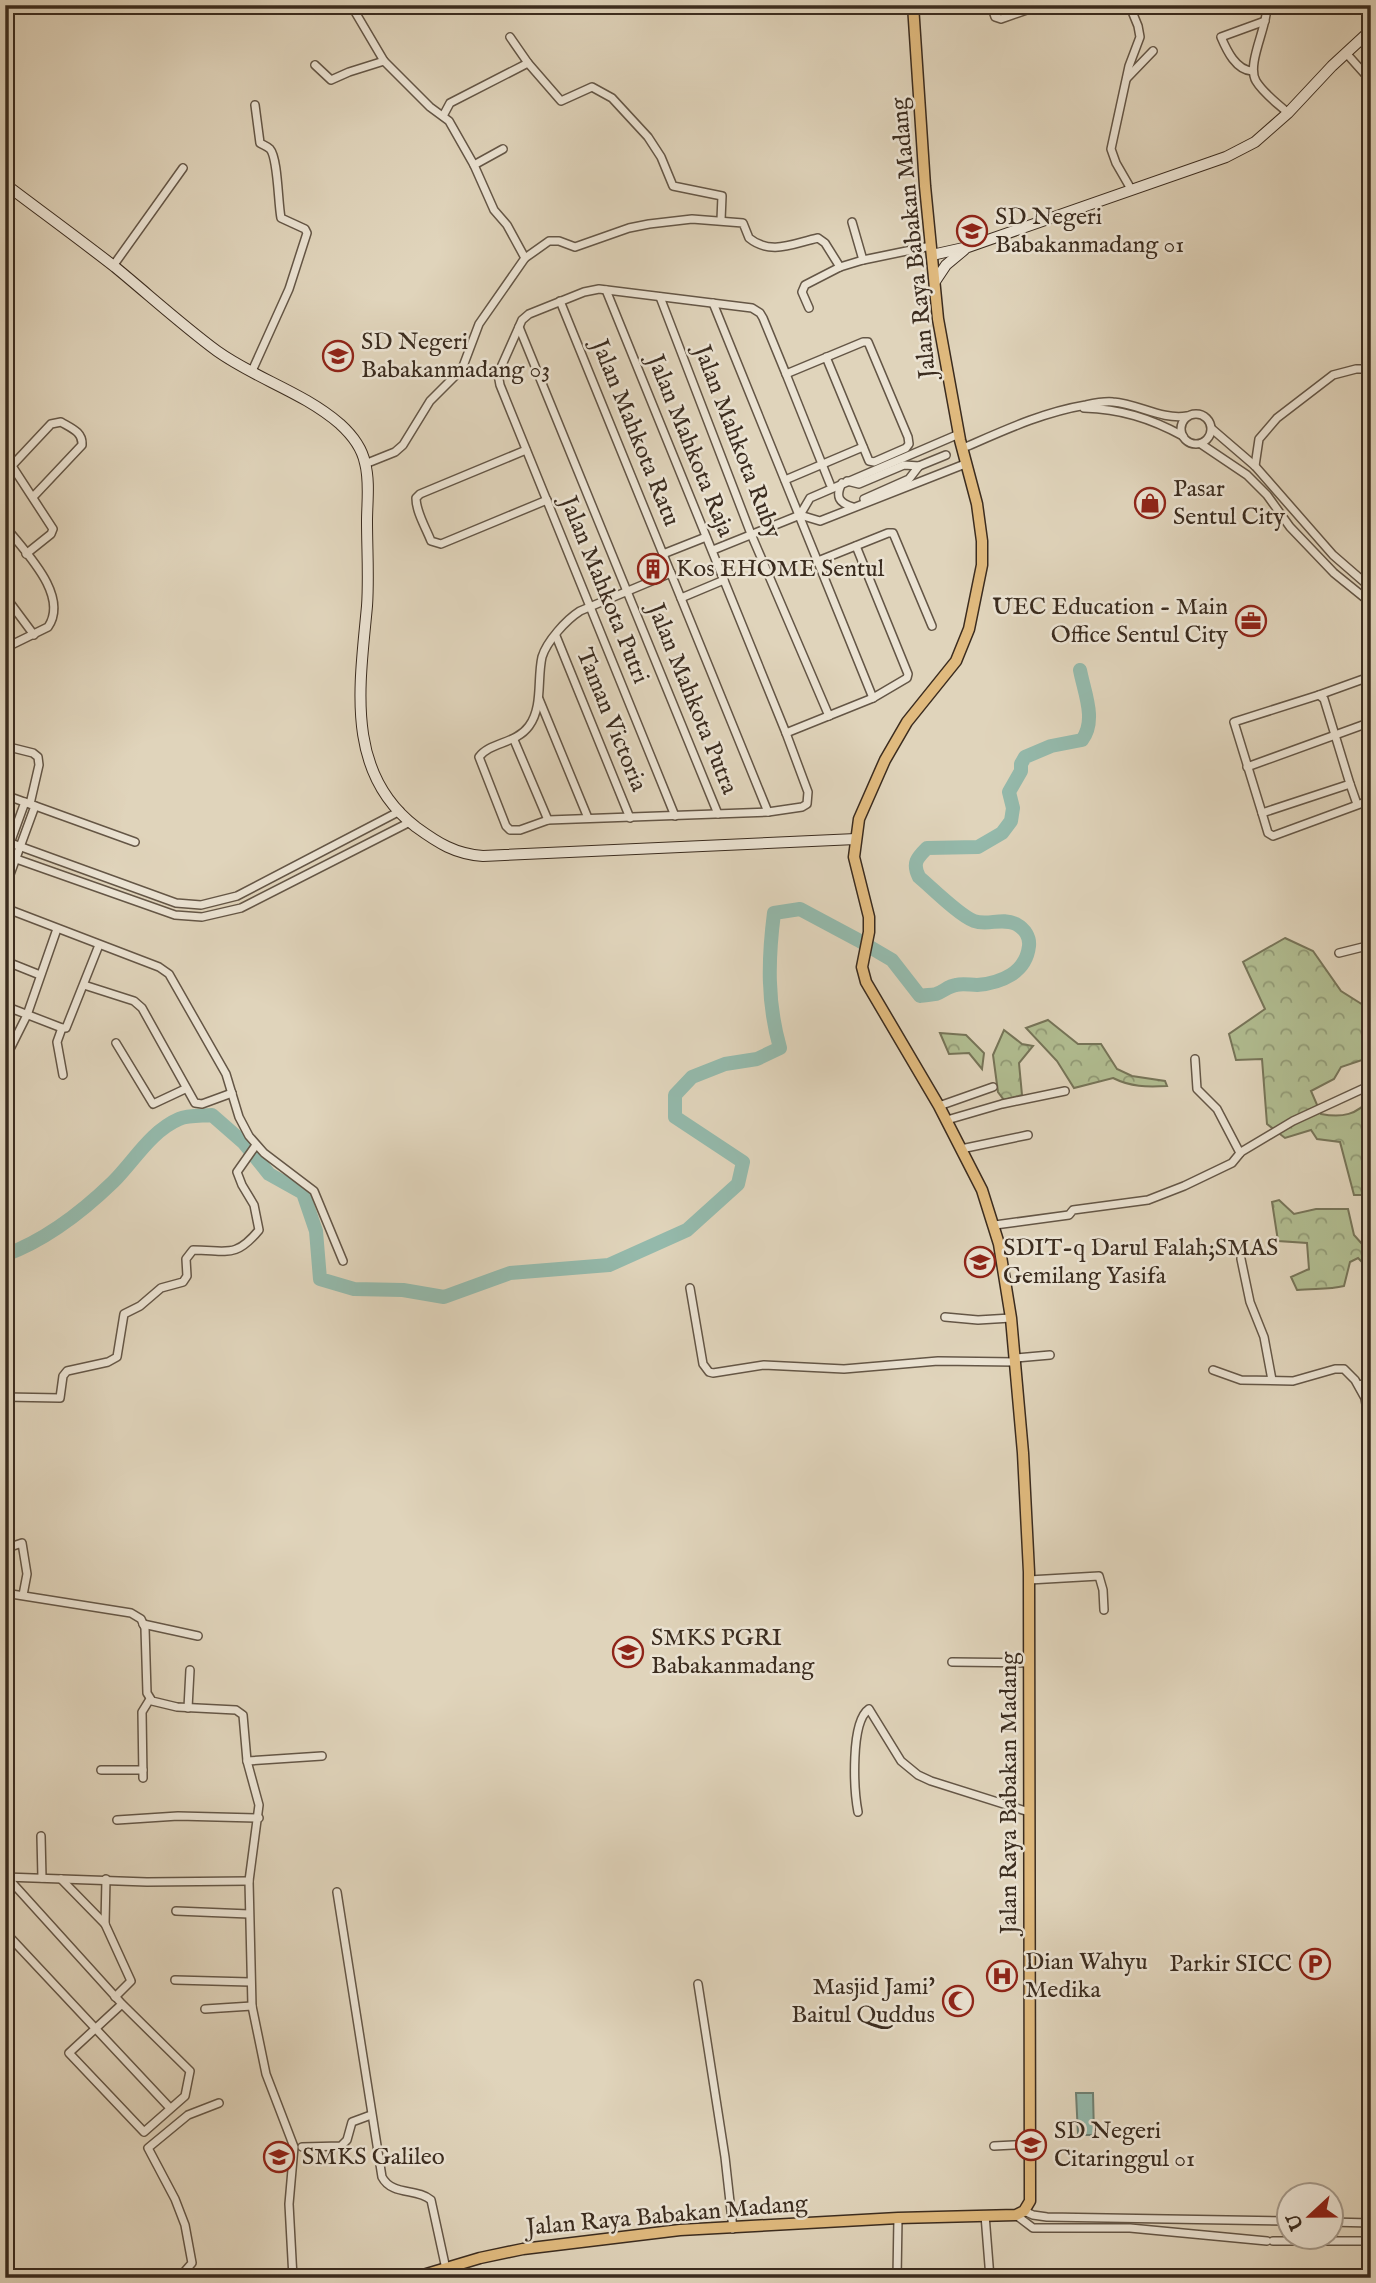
<svg xmlns="http://www.w3.org/2000/svg" width="1376" height="2283" viewBox="0 0 1376 2283" font-family="'IM FELL English',serif">
  <defs>
    <pattern id="forest-crowns" width="20" height="18" patternUnits="userSpaceOnUse" patternTransform="scale(1.75)"><rect width="20" height="18" fill="#b1bd91"/><path d="M2 6a3 3 0 1 1 6 0M12 15a3 3 0 1 1 6 0" fill="none" stroke="#919a76"/></pattern>
  </defs>
  <rect width="100%" height="100%" fill="#e0d4bb"/>
  <filter id="stains"><feTurbulence type="fractalNoise" baseFrequency=".00286" numOctaves="4"/><feColorMatrix values="0 0 0 0 .2 0 0 0 0 .09 0 0 0 0 .02 0 0 0 .5 -.17"/></filter>
  <radialGradient id="worn" r=".72"><stop offset=".6" stop-color="#630" stop-opacity="0"/><stop offset="1" stop-color="#630" stop-opacity=".3"/></radialGradient>
  <g fill="url(#forest-crowns)" stroke="#767458" stroke-width="2">
    <path d="M1285,938L1313,951L1341,991L1371,1010V1057L1341,1067L1334,1079L1311,1091L1321,1114C1342,1118 1357,1115 1371,1098V1180L1366,1185L1368,1195H1354L1340,1142L1317,1139L1311,1130L1285,1138L1267,1124L1262,1059L1236,1060L1229,1034L1265,1009L1243,962Z"/>
    <path d="M1048,1020L1078,1044H1101L1117,1069L1132,1076L1165,1081L1167,1086C1146,1087 1131,1087 1113,1078L1074,1088L1057,1061L1026,1028Z"/>
    <path d="M1004,1030L1022,1044L1033,1046L1019,1063L1022,1095L1004,1100L998,1092L993,1055Z"/>
    <path d="M940,1033L966,1035L984,1053L982,1069L969,1053L949,1054Z"/>
    <path d="M1279,1200L1294,1214L1316,1209H1348L1354,1235L1371,1254V1271L1358,1258L1350,1262L1344,1286C1328,1290 1313,1288 1297,1290L1291,1277L1309,1269L1307,1243L1278,1241L1272,1202Z"/>
  </g>
  <path fill="#94b9ab" stroke="#708173" stroke-width="2" d="M1076,2093H1093L1094,2135H1078Z"/>
  <g fill="none" stroke-linecap="round" stroke-linejoin="round">
    <path stroke="#94b9ab" stroke-width="14" d="M5,1255C46,1240 82,1212 113,1182C134,1161 151,1131 179,1119C188,1115 202,1116 212,1115L244,1143L269,1174L303,1193L316,1231L320,1279L354,1289L403,1290L444,1297L510,1273L609,1265L687,1230L738,1184L743,1162L675,1117V1095L692,1077L725,1064L757,1059L780,1048C767,1002 768,960 774,913L800,909L858,940L892,960L920,996C925,995 931,995 936,994C943,992 948,986 956,985C963,983 970,985 977,985C1001,983 1026,973 1029,946C1030,937 1025,929 1016,924C1002,917 988,926 974,921C960,916 932,888 919,877C912,863 917,858 927,848L978,847L1002,833L1011,821L1013,808L1009,792L1021,771V764L1025,757L1051,746L1082,740C1097,720 1084,692 1080,670"/>
    <g stroke="#645646" stroke-width="10">
      <g id="street">
        <path d="M351,5L384,61"/>
        <path d="M991,5L995,17L1001,19L1041,5"/>
        <path d="M1267,5C1268,26 1246,64 1256,81C1263,93 1277,103 1288,113"/>
        <path d="M1131,9L1138,26L1140,37L1129,66L1111,149L1116,163L1131,189"/>
        <path d="M510,37L528,63L561,101L592,87L612,98L648,137L661,157L673,186L722,196L721,220"/>
        <path d="M1346,53L1371,81"/>
        <path d="M315,65L331,80L349,72L384,61L430,107L449,121L474,165L494,210L507,225L525,258L479,324L462,369L430,401L403,445L395,452L365,464"/>
        <path d="M1252,71C1236,70 1227,51 1221,37L1265,21"/>
        <path d="M1127,78L1153,51"/>
        <path d="M443,116L450,103L528,63"/>
        <path d="M474,165L503,149"/>
        <path d="M852,222L863,260"/>
        <path d="M525,258L549,241H559L575,247L629,228L649,224L692,219L743,223L749,238C771,256 794,243 818,238L825,243L840,267"/>
        <path d="M113,266L183,168"/>
        <path d="M606,290L786,733"/>
        <path d="M660,297L751,534L829,716"/>
        <path d="M560,301L768,812"/>
        <path d="M713,303L873,698"/>
        <path d="M809,308L802,292L805,285L840,267L863,260L931,246"/>
        <path d="M519,327L718,814"/>
        <path d="M252,371L289,289L307,233L305,229L281,218C278,203 278,158 270,149C267,146 263,145 260,143L255,105"/>
        <path d="M786,374L830,484"/>
        <path d="M1084,408C1120,409 1150,418 1183,436"/>
        <circle cx="1196" cy="429" r="15"/>
        <path d="M1212,429L1255,466L1333,555L1371,588"/>
        <path d="M1201,444L1247,475L1267,495L1290,527L1334,573L1371,603"/>
        <path d="M968,446C1007,429 1044,412 1086,405C1095,403 1104,401 1113,402C1139,404 1161,420 1187,416"/>
        <path d="M526,450L420,494L416,498C416,512 426,528 431,541L441,544L547,500"/>
        <path d="M12,466L53,529L51,534L26,554"/>
        <path d="M1255,466L1259,439L1277,418L1333,375L1356,369H1371"/>
        <path d="M5,473L51,424L61,422C71,428 83,432 82,445L33,497"/>
        <path d="M785,480L863,447"/>
        <path d="M847,481L859,484L904,465L919,466L946,455"/>
        <path d="M842,483C835,497 839,503 853,507"/>
        <path d="M864,499L909,479L919,466"/>
        <path d="M800,515L810,498L959,434"/>
        <path d="M800,515L820,521L965,464"/>
        <path d="M5,526C24,551 70,595 48,627L5,648"/>
        <path d="M713,550L800,515"/>
        <path d="M663,554L706,537"/>
        <path d="M818,561L888,533H893L932,626"/>
        <path d="M671,573L580,611C566,620 547,641 542,657C537,679 543,707 529,726C516,744 490,742 479,757L506,826L510,830H520L548,820L768,812L802,807L807,804L808,792L786,733L873,698L907,678L908,674L856,546"/>
        <path d="M5,596L34,635"/>
        <path d="M681,598L724,580"/>
        <path d="M556,636L630,818"/>
        <path d="M1319,695L1324,699L1350,784L1262,813L1234,722Z"/>
        <path d="M1319,695L1369,677"/>
        <path d="M539,699L588,818"/>
        <path d="M514,740L548,820"/>
        <path d="M5,746L33,753L38,757L39,765L30,804"/>
        <path d="M1247,767L1371,722"/>
        <path d="M1350,784L1357,804"/>
        <path d="M5,795L135,842"/>
        <path d="M1262,813L1268,833L1273,836L1371,800"/>
        <path d="M675,816L500,385L498,374L522,320L529,314L584,292L599,289L752,308L760,313L763,318L786,374L863,342H868L908,437L909,444L906,448L874,462L869,461L826,357"/>
        <path d="M5,841L176,903L201,905L237,896L400,811"/>
        <path d="M5,855L175,915L202,917L241,908L410,822"/>
        <path d="M5,857L25,802"/>
        <path d="M5,888L35,806"/>
        <path d="M5,908L159,967L169,974L226,1074L239,1117L249,1136L264,1153L314,1191L343,1261"/>
        <path d="M1339,953L1371,945"/>
        <path d="M5,961L40,975"/>
        <path d="M84,985L134,1001L142,1008L195,1103L202,1104L232,1093"/>
        <path d="M5,1006L62,1028H66L99,945"/>
        <path d="M62,1028L57,1042L63,1075"/>
        <path d="M116,1043L153,1104L185,1089"/>
        <path d="M5,1059L27,1015L57,929"/>
        <path d="M1195,1059L1197,1089L1217,1109L1240,1153"/>
        <path d="M939,1106L993,1087"/>
        <path d="M947,1120L1002,1104L1065,1091"/>
        <path d="M961,1149L1028,1135"/>
        <path d="M995,1225L1069,1215L1073,1210L1148,1200L1184,1186L1232,1163L1241,1152L1293,1121L1371,1085"/>
        <path d="M1241,1259L1250,1302L1264,1337L1272,1380"/>
        <path d="M690,1288L703,1364L709,1372L713,1373L764,1365L844,1369L938,1361L1016,1362"/>
        <path d="M945,1317L978,1320L1011,1318"/>
        <path d="M1016,1358L1050,1355"/>
        <path d="M1213,1370L1241,1380L1293,1381L1335,1369H1344L1355,1380L1365,1398L1371,1436"/>
        <path d="M1359,1385L1371,1382"/>
        <path d="M5,1397L60,1398L63,1376L67,1371L108,1362L117,1357L124,1314L140,1306L161,1288L183,1282L187,1276L186,1259L193,1250C227,1250 235,1259 259,1230L254,1205L242,1185L237,1172L256,1145"/>
        <path d="M1029,1580L1099,1576L1103,1590L1104,1610"/>
        <path d="M5,1590L10,1547L22,1543L27,1574L23,1595"/>
        <path d="M5,1593L131,1613L141,1619L145,1628L147,1693L152,1701L177,1707L236,1710L243,1715L247,1761L259,1805L249,1881L252,2006L266,2074L294,2147L289,2204L293,2278"/>
        <path d="M143,1624L198,1636"/>
        <path d="M952,1662L1030,1663"/>
        <path d="M188,1708L190,1670"/>
        <path d="M247,1761L322,1756"/>
        <path d="M101,1770H143"/>
        <path d="M143,1778L142,1712L150,1699"/>
        <path d="M858,1812C854,1791 850,1722 869,1709L901,1761L918,1775L931,1781L1029,1812"/>
        <path d="M10,1818L7,1877L122,2004L190,2071L185,2096L144,2132L69,2053L122,2004"/>
        <path d="M117,1820L178,1816L259,1818"/>
        <path d="M41,1836L42,1878"/>
        <path d="M5,1877L147,1882L249,1881"/>
        <path d="M61,1879L105,1924"/>
        <path d="M106,1879L105,1924L131,1981L115,1997"/>
        <path d="M337,1892L382,2177C392,2196 417,2188 431,2200L446,2269"/>
        <path d="M176,1911L249,1914"/>
        <path d="M5,1932L170,2108"/>
        <path d="M175,1980L250,1982"/>
        <path d="M698,1984L725,2157L733,2229"/>
        <path d="M205,2009L252,2006"/>
        <path d="M994,2146L1030,2144"/>
        <path d="M302,2147L341,2146L347,2140L352,2122L371,2115"/>
        <path d="M1024,2211L1033,2215L1047,2217L1288,2221"/>
        <path d="M985,2215L990,2278"/>
        <path d="M1016,2215L1033,2228H1130L1267,2241"/>
        <path d="M1330,2222L1371,2223"/>
        <path d="M1273,2241H1371"/>
        <path d="M186,2278L185,2271L192,2263L185,2225L175,2199L148,2148L188,2115L219,2103"/>
        <path d="M897,2278L898,2218"/>
      </g>
    </g>
    <g stroke="#3b2c1f" stroke-width="12">
      <g id="secondary">
        <path d="M5,184C42,212 79,239 115,267C149,295 182,325 217,351C256,379 303,392 340,424C351,434 362,448 365,463C370,481 367,503 367,521C367,549 369,578 367,606C360,684 344,772 416,827C438,843 455,854 483,856L856,839"/>
        <path d="M932,255L968,247L1226,157L1255,142L1288,113L1332,66L1371,30"/>
        <path d="M936,280L946,265L964,250"/>
      </g>
    </g>
    <g stroke="#3b2c1f" stroke-width="13">
      <path id="primary" d="M413,2278L480,2258L523,2249L680,2230L898,2218L1016,2215L1024,2211L1030,2201L1029,1572L1023,1453L1011,1318L999,1244L982,1190L939,1106L866,982L862,967L869,932V917L854,857L859,819L885,760L907,722L956,661L969,629L982,565V541L977,504L960,440L938,319L925,186L913,5"/>
    </g>
    <use href="#street" stroke="#ebe3d3" stroke-width="7"/>
    <use href="#secondary" stroke="#ebe3d3" stroke-width="10"/>
    <use href="#primary" stroke="#e0ba7e" stroke-width="10"/>
  </g>
  <defs>
    <g id="school-ring" transform="scale(1.575)"><circle r="9.5" fill="#ebe3d3" stroke="#8f2418" stroke-width="1.5"/><path d="M0-5L7-2L0 1L-7-2ZM-4 1L0 2.5L4 1V4Q0 6-4 4Z" fill="#8f2418"/></g>
    <g id="shop-ring" transform="scale(1.575)"><circle r="9.5" fill="#ebe3d3" stroke="#8f2418" stroke-width="1.5"/><path d="M-5-2.5h2.3a2.7 3.5 0 0 1 5.4 0H5L5.5 6h-11ZM-1.5-2.5h3a1.5 2.3 0 0 0-3 0Z" fill="#8f2418"/></g>
    <g id="building-ring" transform="scale(1.575)"><circle r="9.5" fill="#ebe3d3" stroke="#8f2418" stroke-width="1.5"/><path d="M-4-6H4V6H1V3H-1V6H-4ZM-2.5-4.3h1.7v1.8h-1.7ZM.8-4.3h1.7v1.8H.8ZM-2.5-1h1.7V.8h-1.7ZM.8-1h1.7V.8H.8Z" fill="#8f2418"/></g>
    <g id="office-ring" transform="scale(1.575)"><circle r="9.5" fill="#ebe3d3" stroke="#8f2418" stroke-width="1.5"/><path d="M-6-3h4V-5.5h4V-3h4V5H-6ZM-1-4.5V-3h2v-1.5ZM-6 0V1H6V0Z" fill="#8f2418"/></g>
    <g id="parking-ring" transform="scale(1.575)"><circle r="9.5" fill="#ebe3d3" stroke="#8f2418" stroke-width="1.5"/><path d="M-3.5-5.5H1a3.5 3.5 0 0 1 0 7H-1V5.5H-3.5ZM-1-3.4V-.6H.8a1.4 1.4 0 0 0 0-2.8Z" fill="#8f2418"/></g>
    <g id="hospital-ring" transform="scale(1.575)"><circle r="9.5" fill="#ebe3d3" stroke="#8f2418" stroke-width="1.5"/><path d="M-5-5h3v3.5h4V-5h3V5h-3V1.5h-4V5h-3Z" fill="#8f2418"/></g>
    <g id="mosque-ring" transform="scale(1.575)"><circle r="9.5" fill="#ebe3d3" stroke="#8f2418" stroke-width="1.5"/><path d="M3.5-4.9A6 6 0 1 0 3.5 4.9A5 5 0 1 1 3.5-4.9Z" fill="#8f2418"/></g>
  </defs>
  <g fill-rule="evenodd">
    <use href="#school-ring" x="972" y="231"/>
    <use href="#school-ring" x="338" y="356"/>
    <use href="#shop-ring" x="1150" y="503"/>
    <use href="#building-ring" x="653" y="569"/>
    <use href="#office-ring" x="1251" y="621"/>
    <use href="#school-ring" x="980" y="1262"/>
    <use href="#school-ring" x="628" y="1652"/>
    <use href="#parking-ring" x="1315" y="1964"/>
    <use href="#hospital-ring" x="1002" y="1976"/>
    <use href="#mosque-ring" x="958" y="2001"/>
    <use href="#school-ring" x="1031" y="2145"/>
    <use href="#school-ring" x="279" y="2157"/>
  </g>
  <g text-anchor="middle" dominant-baseline="central" stroke-width="5" stroke-linejoin="round" paint-order="stroke">
    <g font-size="24" fill="#3b2c1f" stroke="#ebe3d3" text-anchor="start">
      <text x="995" y="217">SD Negeri<tspan x="995" dy="28">Babakanmadang 01</tspan></text>
      <text x="361" y="342">SD Negeri<tspan x="361" dy="28">Babakanmadang 03</tspan></text>
      <text x="1173" y="489">Pasar<tspan x="1173" dy="28">Sentul City</tspan></text>
      <text x="676" y="569">Kos EHOME Sentul</text>
      <text x="1228" y="607" text-anchor="end">UEC Education - Main<tspan x="1228" dy="28">Office Sentul City</tspan></text>
      <text x="1003" y="1248">SDIT-q Darul Falah;SMAS<tspan x="1003" dy="28">Gemilang Yasifa</tspan></text>
      <text x="651" y="1638">SMKS PGRI<tspan x="651" dy="28">Babakanmadang</tspan></text>
      <text x="1025" y="1962">Dian Wahyu<tspan x="1025" dy="28">Medika</tspan></text>
      <text x="1292" y="1964" text-anchor="end">Parkir SICC</text>
      <text x="935" y="1987" text-anchor="end">Masjid Jami'<tspan x="935" dy="28">Baitul Quddus</tspan></text>
      <text x="1054" y="2131">SD Negeri<tspan x="1054" dy="28">Citaringgul 01</tspan></text>
      <text x="302" y="2157">SMKS Galileo</text>
    </g>
    <g font-size="24" fill="#3b2c1f" stroke="#ebe3d3">
      <text transform="translate(914 238) rotate(-96)">Jalan Raya Babakan Madang</text>
      <text transform="translate(635 433) rotate(68)">Jalan Mahkota Ratu</text>
      <text transform="translate(737 442) rotate(69)">Jalan Mahkota Ruby</text>
      <text transform="translate(690 446) rotate(68)">Jalan Mahkota Raja</text>
      <text transform="translate(604 590) rotate(68)">Jalan Mahkota Putri</text>
      <text transform="translate(692 699) rotate(68)">Jalan Mahkota Putra</text>
      <text transform="translate(611 720) rotate(68)">Taman Victoria</text>
      <text transform="translate(1009 1793) rotate(-90)">Jalan Raya Babakan Madang</text>
      <text transform="translate(667 2216) rotate(-5)">Jalan Raya Babakan Madang</text>
    </g>
  </g>
  <rect width="1376" height="2283" fill="none" stroke="#e0d4bb" stroke-width="28"/>
  <rect x="7" y="7" width="1362" height="2269" fill="none" stroke="#3b2c1f" stroke-width="3.5"/>
  <rect x="14" y="14" width="1348" height="2255" fill="none" stroke="#3b2c1f" stroke-width="2"/>
  <g transform="translate(1310 2216) rotate(248)"><circle r="33" fill="#ebe3d3" stroke="#a59a8b" stroke-width="2"/>
  <path d="M0-5L12 26L0 18L-12 26Z" fill="#8f2418"/>
  <text y="-10" font-size="19" font-weight="bold" text-anchor="middle" fill="#3b2c1f">U</text>
  </g>
  <rect width="100%" height="100%" filter="url(#stains)"/>
  <rect width="100%" height="100%" fill="url(#worn)"/>
</svg>
